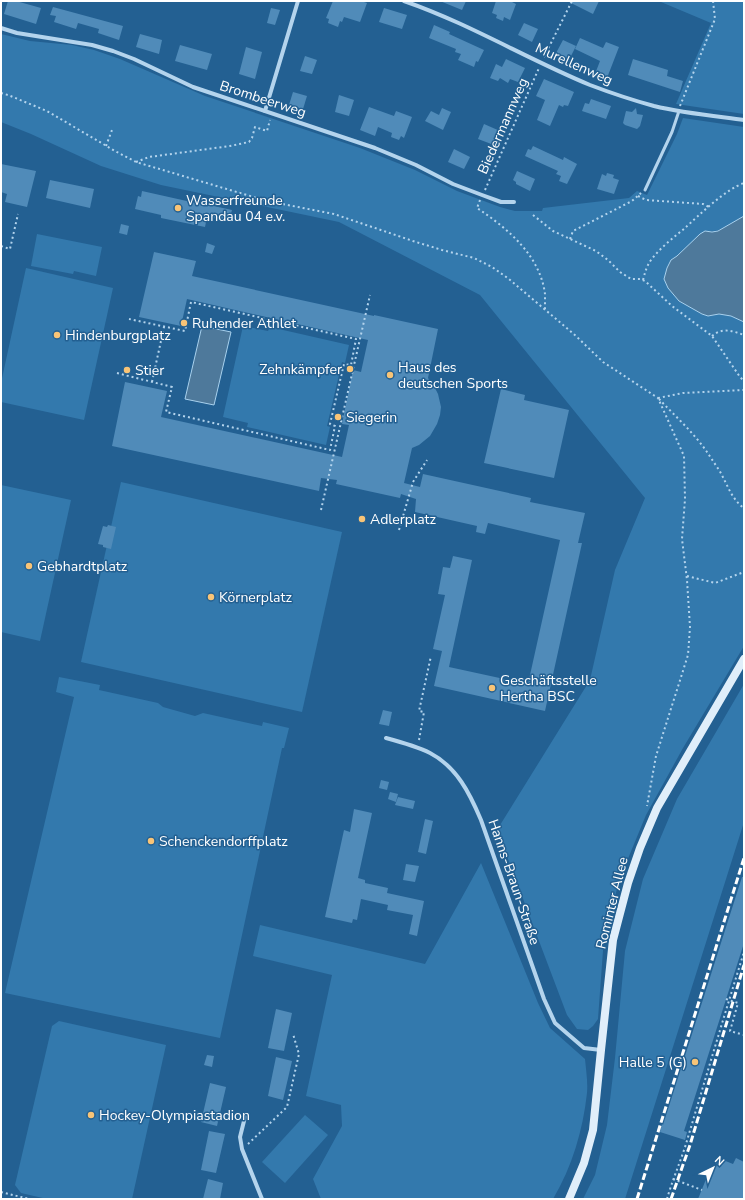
<svg xmlns="http://www.w3.org/2000/svg" width="745" height="1200" viewBox="0 0 745 1200" font-family="'Nunito Sans',sans-serif">
  <rect width="100%" height="100%" fill="#236092"/>
  <g fill="#3379ad">
    <path d="M662,1H744V114L676,104L711,23L661,2Z"/>
    <path d="M1,34L30,41L72,45L94,50L120,59L205,96L360,148L415,170L457,191L500,207L515,211H542L543,208L629,198L637,191L647,195L677,134L683,118L744,127V216C733,224 720,233 705,231L677,256L671,260L679,301L702,314L708,316L719,314L731,316L744,322V646L683,748L646,815L620,878L604,937L598,1019L593,1026L588,1030L577,1029L567,1015L497,830L590,680L615,570L645,498L480,295L339,222L161,185L101,166L31,134L1,122Z"/>
    <path d="M37,234L102,247L96,276L74,271L73,274L31,266Z"/>
    <path d="M26,268L113,288L84,420L1,402V383Z"/>
    <path d="M243,326L268,331L270,327L349,345L345,363L342,362L327,426L330,427L326,445L247,427L248,423L223,417Z"/>
    <path d="M121,482L342,532L302,712L81,662Z"/>
    <path d="M1,485L71,500L40,641L1,632Z"/>
    <path d="M59,677L100,685L99,690L158,703L163,707L195,716L203,713L262,726L263,722L289,728L284,748H282L220,1038L5,993L74,697L56,692Z"/>
    <path d="M744,684V822L625,1199H583L595,1175L607,1125L615,1058L625,951L643,879L677,799Z"/>
    <path d="M481,863L538,1003L550,1028L585,1059C586,1070 588,1082 587,1093C583,1130 572,1167 553,1199H321L313,1179L342,1126L341,1105L306,1096L332,975L253,956L260,925L425,964Z"/>
    <path d="M59,1021L166,1045L132,1199H47L21,1193L15,1185L52,1026Z"/>
    <path d="M305,1115L328,1135L285,1183L262,1162Z"/>
  </g>
  <g fill="#4e799b" stroke="#a8d1ee">
    <path d="M744,216V322L731,316L719,314L708,316L702,314L679,301L668,288L664,279L667,268L671,260L677,256L700,234L705,231L712,232L718,231Z"/>
    <path d="M202,326L231,332L214,405L185,399Z"/>
  </g>
  <g fill="#508bb9">
    <path d="M8,1H16L41,8L36,24L4,14Z"/>
    <path d="M333,1H361L367,3L360,22L344,17L342,22L340,21L338,27L328,23L329,19L326,18Z"/>
    <path d="M440,1H466L462,10Z"/>
    <path d="M496,1H510L516,4L510,20L504,17L503,21L496,18L497,15L492,13Z"/>
    <path d="M567,1H599L593,14Z"/>
    <path d="M53,7L123,26L119,40L98,33L99,29L78,23L76,29L54,22L56,16L50,15Z"/>
    <path d="M271,8L280,10L275,25L267,23Z"/>
    <path d="M384,8L407,15L402,29L379,22Z"/>
    <path d="M524,23L538,29L532,42L518,35Z"/>
    <path d="M434,25L450,32L449,34L484,50L478,62L476,61L474,67L458,60L461,54L455,52L456,49L429,38Z"/>
    <path d="M140,34L162,40L159,54L136,47Z"/>
    <path d="M580,38L603,48L606,42L619,47L607,78L595,74L600,61L575,49Z"/>
    <path d="M563,40L576,46L568,62L555,55Z"/>
    <path d="M180,45L212,54L207,70L175,61Z"/>
    <path d="M246,47L262,52L255,79L239,74Z"/>
    <path d="M305,56L317,60L312,74L300,71Z"/>
    <path d="M506,59L525,68L518,82L510,79L508,83L500,78L498,81L490,78L496,64L502,67Z"/>
    <path d="M633,59L668,70L667,76L683,81L680,92L628,75Z"/>
    <path d="M544,79L574,92L568,106L564,105L563,107L559,105L550,126L537,120L545,100L536,96Z"/>
    <path d="M293,92L307,96L303,109L289,105Z"/>
    <path d="M339,95L354,100L349,116L335,112Z"/>
    <path d="M591,99L611,106L606,119L582,111L585,103L589,104Z"/>
    <path d="M369,107L394,116L396,111L412,117L404,138L401,136L399,140L391,137L392,133L378,127L375,136L360,130Z"/>
    <path d="M442,108L451,112L443,130L425,121L431,111L439,115Z"/>
    <path d="M636,108L637,114L643,115L640,126L637,129L625,125L623,123L626,111L632,112Z"/>
    <path d="M484,124L500,131L494,145L478,139Z"/>
    <path d="M533,146L563,160L564,157L577,164L567,184L559,181L561,176L556,174L558,171L525,156L528,149L531,150Z"/>
    <path d="M454,149L470,157L464,169L448,162Z"/>
    <path d="M1,164L36,171L27,207L5,202L7,194L1,192Z"/>
    <path d="M517,171L535,179L530,191L516,184V182L513,180Z"/>
    <path d="M607,173L614,175L613,178L619,180L614,194L597,189L602,174L606,176Z"/>
    <path d="M50,180L94,189L90,208L46,198Z"/>
    <path d="M142,191L209,206V205L232,210L229,221L207,217L205,227L161,218V215L135,209L138,196L141,197Z"/>
    <path d="M121,224L129,226L127,235L119,233Z"/>
    <path d="M207,243L215,246L212,254L205,252Z"/>
    <path d="M154,252L196,261L192,276L374,316V315L438,329L428,378L435,388L438,394L441,407L440,415L437,424L430,436L419,445L412,448L404,483L420,487L423,474L531,498L530,502L585,513L578,543H582L545,711L434,686L442,651L433,649L445,595L438,594L443,567L450,568L453,556L472,560L449,667L528,684L560,540L488,523L485,534L476,532L477,526L415,512L416,499L401,494L400,498L336,484L337,480L321,478L319,491L112,446L125,382L167,391L161,417L342,457L349,425L342,424L353,370L361,372L368,340L187,299L181,326L139,317Z"/>
    <path d="M501,389L525,395L524,400L569,410L554,478L484,463Z"/>
    <path d="M108,525L116,527L111,549L103,547V545L98,544L103,526L107,527Z"/>
    <path d="M383,710L392,712L389,726L379,724Z"/>
    <path d="M381,780L389,782L387,790L379,788Z"/>
    <path d="M390,792L398,794L396,802L388,799Z"/>
    <path d="M398,797L415,801L413,809L395,805Z"/>
    <path d="M354,809L372,813L358,878L365,880V883L388,888L387,893L424,901L417,936L409,934L413,915L387,910L388,905L361,899L357,920L353,919L352,923L325,917L344,830L350,832Z"/>
    <path d="M425,819L433,821L426,854L418,852Z"/>
    <path d="M406,864L419,866L415,882L403,880Z"/>
    <path d="M742,877H744V943L684,1131L687,1132L685,1140L660,1132L662,1124L663,1125Z"/>
    <path d="M276,1009L292,1013L284,1051L268,1048Z"/>
    <path d="M207,1055L214,1056L212,1067L204,1065Z"/>
    <path d="M276,1057L292,1061L283,1100L268,1096Z"/>
    <path d="M210,1083L226,1087L217,1126L201,1122Z"/>
    <path d="M209,1131L225,1134L216,1173L201,1170Z"/>
    <path d="M718,1158L733,1164L736,1158L744,1162V1199H698L709,1172L711,1173Z"/>
    <path d="M208,1179L223,1183L220,1199H203Z"/>
  </g>
  <g fill="none" stroke-linecap="round" stroke-linejoin="round">
    <g stroke="#b4d4ed" stroke-width="2" stroke-dasharray="2 3" stroke-linecap="butt">
      <path d="M544,57L572,1"/>
      <path d="M1,93L8,95L47,111L115,151L136,162L267,201L334,214L413,241L442,250L474,258L492,267L509,279L576,336L603,362L658,398L684,456L685,499L682,539L687,580L690,627L688,655L656,756L647,806"/>
      <path d="M680,106L715,19L713,1"/>
      <path d="M106,146L112,130"/>
      <path d="M136,162L149,157L230,146L249,142L252,138L255,127L267,131L270,120"/>
      <path d="M485,190L539,68"/>
      <path d="M638,196L646,200L703,204L709,207"/>
      <path d="M480,200L477,208C507,228 540,255 545,294C545,299 545,304 545,310"/>
      <path d="M533,215L553,231L596,251L608,260L620,272L631,279H640L645,281L672,306L712,336L740,377L744,381"/>
      <path d="M570,239L573,231L632,201L641,193"/>
      <path d="M1,246L10,249L18,214"/>
      <path d="M643,280C645,273 646,267 651,260C660,248 673,238 685,228C699,215 726,189 744,183"/>
      <path d="M712,336C722,327 733,331 744,335"/>
      <path d="M117,373L172,387L166,412L330,450L335,426L330,424L344,364L351,365L356,339L191,302L185,331L129,319"/>
      <path d="M152,382L164,327"/>
      <path d="M658,398L683,393L744,390"/>
      <path d="M659,399C675,416 694,433 707,452C711,458 715,464 719,470C727,483 731,499 744,508"/>
      <path d="M321,510L370,295"/>
      <path d="M399,530L413,482L427,460"/>
      <path d="M687,576L715,583L744,572"/>
      <path d="M419,740L424,712L419,711L431,656"/>
      <path d="M726,999L738,1003L730,1031L744,1035"/>
      <path d="M248,1144L287,1107L299,1054L293,1034"/>
      <path d="M673,1179L702,1190"/>
      <path d="M1,1192L29,1199"/>
      <path d="M667,1199C672,1181 680,1163 686,1144C705,1080 724,1016 744,952"/>
    </g>
    <path stroke="#b4d4ed" stroke-width="3" d="M645,190L672,132L679,111"/>
    <g stroke="#b4d4ed" stroke-width="4">
      <path d="M404,1C468,23 527,59 590,85C611,93 632,100 654,106C683,113 714,116 744,120"/>
      <path d="M1,28L17,33L92,45L113,51L134,59L193,87L375,148L416,165L453,184L482,195L501,202H514"/>
      <path d="M265,111L298,1"/>
      <path d="M386,738C401,742 416,746 430,753C457,767 470,794 481,820L544,999L555,1023L584,1048L601,1050"/>
      <path d="M245,1117L240,1137L242,1149L262,1199"/>
    </g>
    <path stroke="#e0eefa" stroke-width="8" d="M569,1199L584,1163L593,1130L601,1050L613,940L628,883L640,848L657,808L744,659"/>
    <g stroke="#fff" stroke-width="3" stroke-dasharray="7 3" stroke-linecap="butt">
      <path d="M637,1199L744,858"/>
      <path d="M671,1199L690,1145L744,965"/>
    </g>
  </g>
  <g fill="#f8c477" stroke="#236092" stroke-width="1.5">
    <circle cx="178" cy="208" r="4"/>
    <circle cx="184" cy="323" r="4"/>
    <circle cx="57" cy="335" r="4"/>
    <circle cx="350" cy="369" r="4"/>
    <circle cx="127" cy="370" r="4"/>
    <circle cx="390" cy="375" r="4"/>
    <circle cx="338" cy="417" r="4"/>
    <circle cx="362" cy="519" r="4"/>
    <circle cx="29" cy="566" r="4"/>
    <circle cx="211" cy="597" r="4"/>
    <circle cx="492" cy="688" r="4"/>
    <circle cx="151" cy="841" r="4"/>
    <circle cx="695" cy="1062" r="4"/>
    <circle cx="91" cy="1115" r="4"/>
  </g>
  <g text-anchor="middle" dominant-baseline="central" stroke-width="3" stroke-linejoin="round" paint-order="stroke">
    <g font-size="14" fill="#fff" stroke="#236092">
      <text transform="translate(574 64) rotate(24)">Murellenweg</text>
      <text transform="translate(263 99) rotate(18)">Brombeerweg</text>
      <text transform="translate(503 126) rotate(-66)">Biedermannweg</text>
      <text transform="translate(514 882) rotate(71)">Hanns-Braun-Straße</text>
      <text transform="translate(612 903) rotate(-76)">Rominter Allee</text>
    </g>
    <g font-size="14" fill="#fff" stroke="#236092" text-anchor="start">
      <text x="186" y="200">Wasserfreunde<tspan x="186" dy="16">Spandau 04 e.v.</tspan></text>
      <text x="192" y="323">Ruhender Athlet</text>
      <text x="65" y="335">Hindenburgplatz</text>
      <text x="398" y="367">Haus des<tspan x="398" dy="16">deutschen Sports</tspan></text>
      <text x="342" y="369" text-anchor="end">Zehnkämpfer</text>
      <text x="135" y="370">Stier</text>
      <text x="346" y="417">Siegerin</text>
      <text x="370" y="519">Adlerplatz</text>
      <text x="37" y="566">Gebhardtplatz</text>
      <text x="219" y="597">Körnerplatz</text>
      <text x="500" y="680">Geschäftsstelle<tspan x="500" dy="16">Hertha BSC</tspan></text>
      <text x="159" y="841">Schenckendorffplatz</text>
      <text x="687" y="1062" text-anchor="end">Halle 5 (G)</text>
      <text x="99" y="1115">Hockey-Olympiastadion</text>
    </g>
  </g>
  <rect width="745" height="1200" fill="none" stroke="#ffffff" stroke-width="4"/>
  <g transform="translate(713 1168) rotate(43)" stroke="#236092" stroke-width="3" paint-order="stroke">
  <path d="M0-3L7 15L0 10L-7 15Z" fill="#ffffff"/>
  <text y="-6" font-size="11" font-weight="bold" text-anchor="middle" fill="#ffffff">N</text>
  </g>
</svg>
